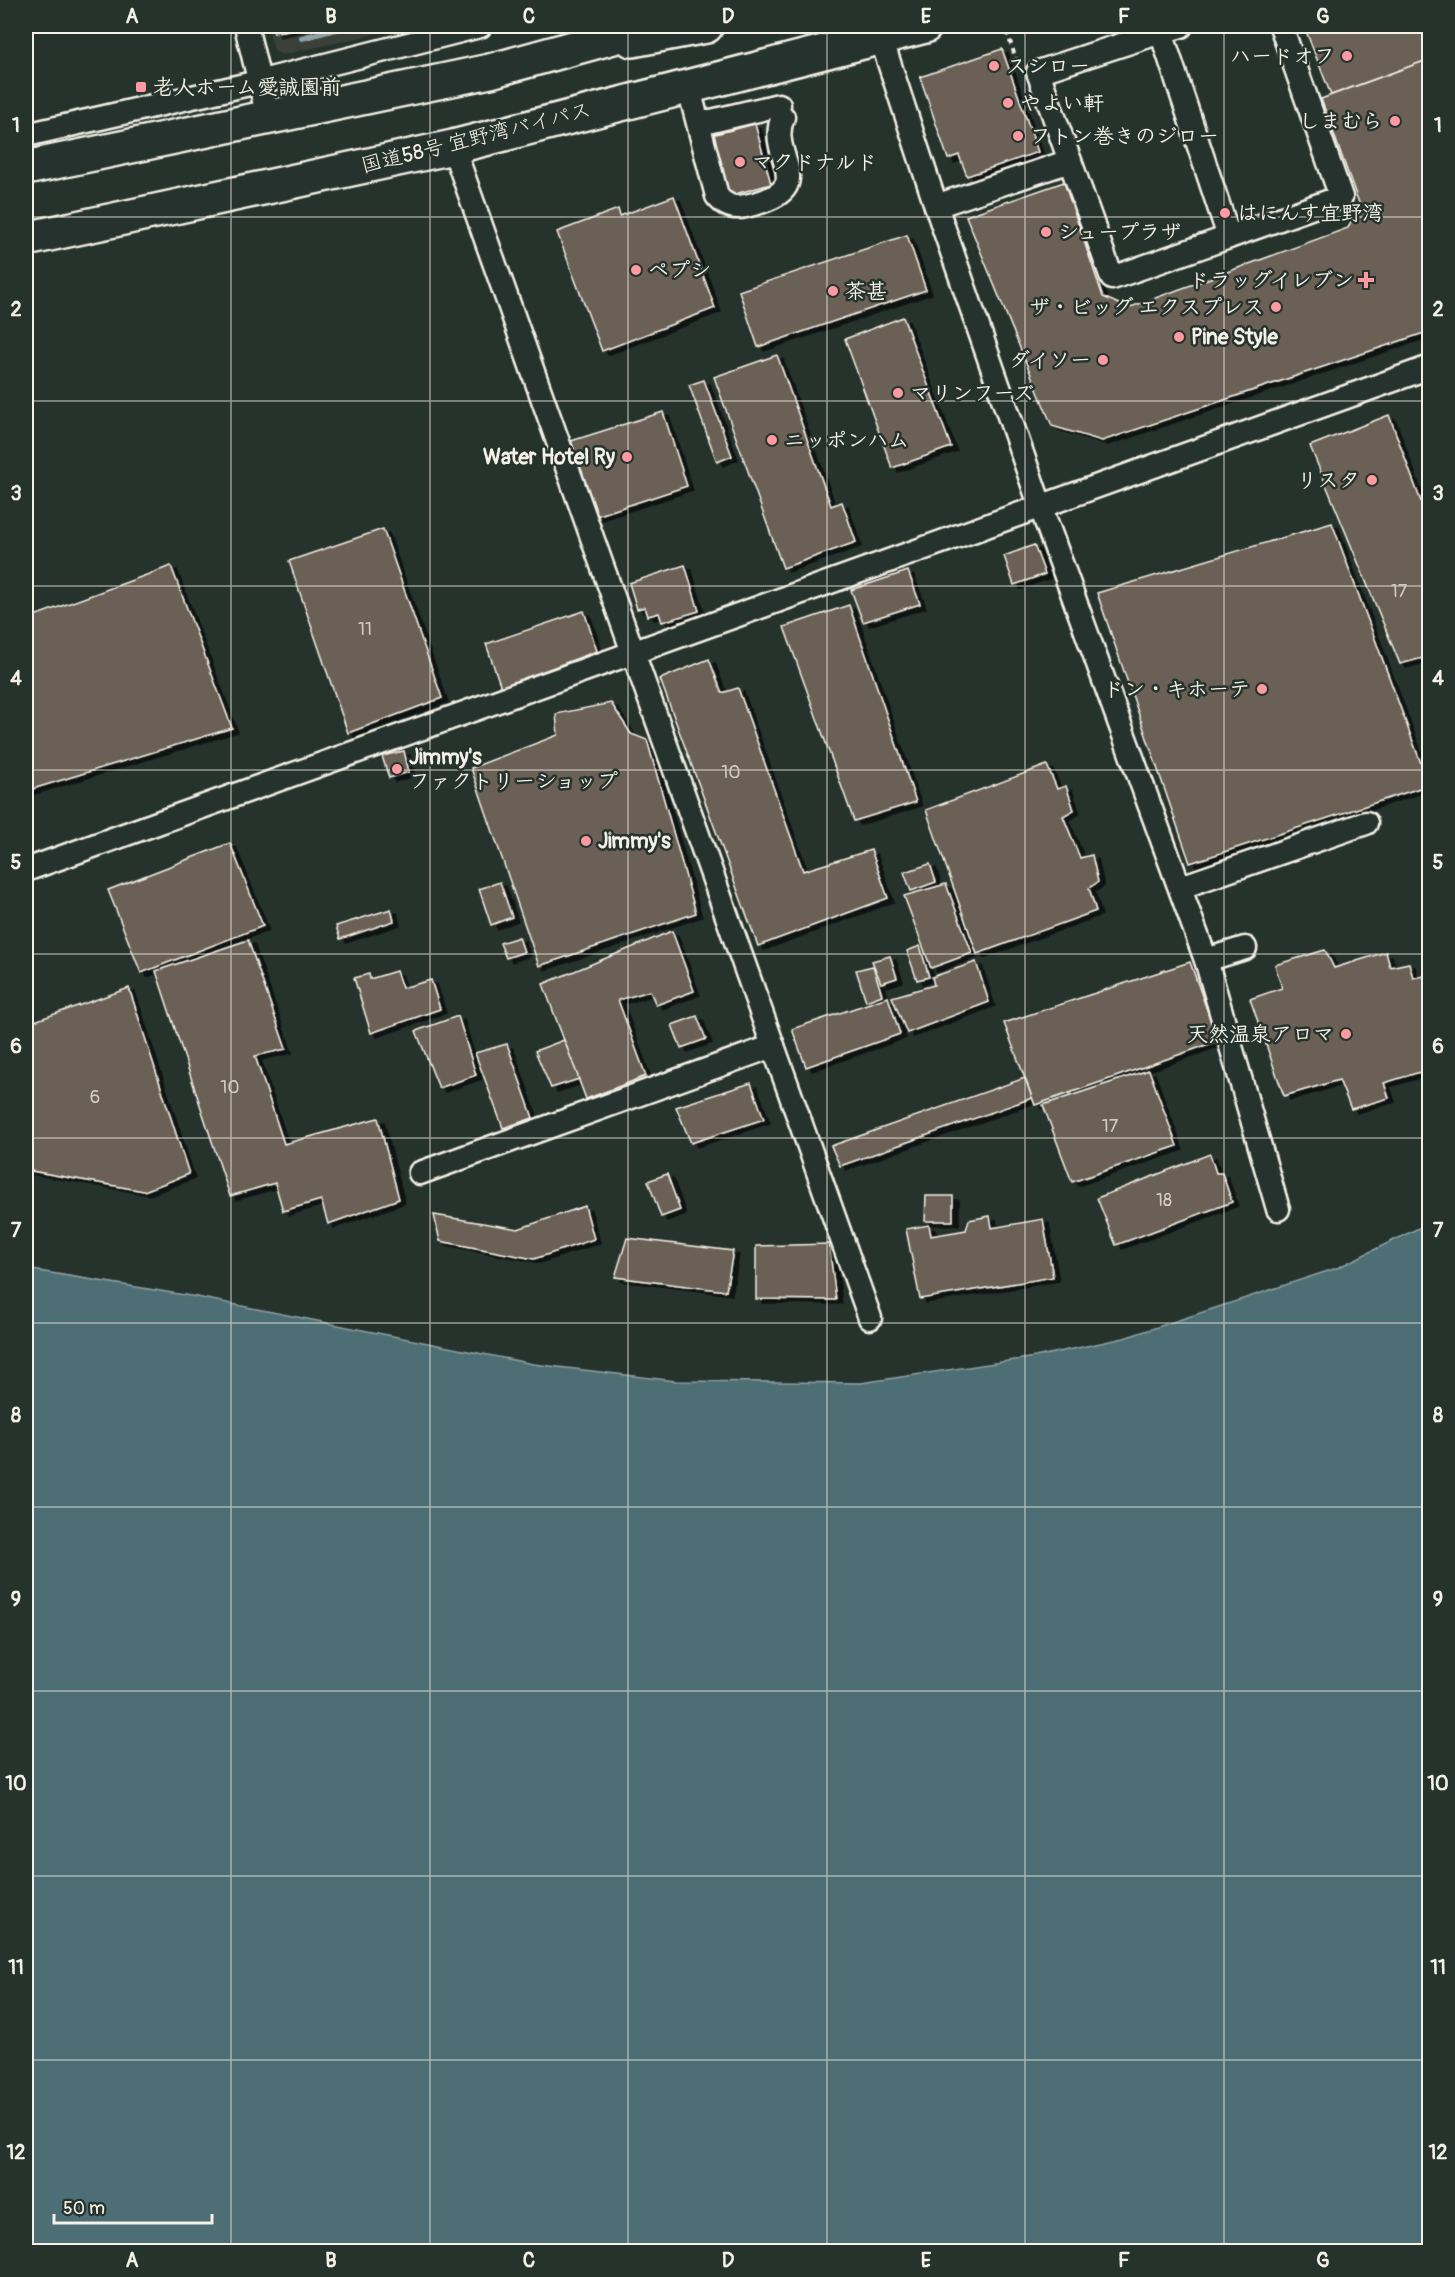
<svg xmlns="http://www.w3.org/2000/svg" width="1455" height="2277" viewBox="0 0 1455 2277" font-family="Pangolin,'Klee One',sans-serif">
  <defs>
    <filter id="shadow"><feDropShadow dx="6" dy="4" stdDeviation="0" flood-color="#0009"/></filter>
  </defs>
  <rect width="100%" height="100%" fill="#26332d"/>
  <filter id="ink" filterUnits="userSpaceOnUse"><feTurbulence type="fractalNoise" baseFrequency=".0167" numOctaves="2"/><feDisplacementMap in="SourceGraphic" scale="12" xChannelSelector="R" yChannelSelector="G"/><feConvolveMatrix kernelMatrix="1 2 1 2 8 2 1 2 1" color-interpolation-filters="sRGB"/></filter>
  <g filter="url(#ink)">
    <path fill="#3b4039" d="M267,26H392L393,30L282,55L274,50Z"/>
    <path fill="#4e6e75" stroke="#90a2a3" stroke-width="1.5" d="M1429,1223V2251H26V1269L197,1297L533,1364L676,1381L861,1383L1035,1357L1124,1338L1337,1268Z"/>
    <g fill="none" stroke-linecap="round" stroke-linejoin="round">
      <path stroke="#90a2a3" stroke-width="6" d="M302,38L347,26"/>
    </g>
    <g fill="#6b6055" stroke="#f4f1e8" stroke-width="1.5" filter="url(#shadow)">
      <path d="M272,26H306L274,33Z"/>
      <path d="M1304,26H1430V59L1331,95Z"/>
      <path d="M1002,49L1038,152L967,176L959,155L948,159L920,77Z"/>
      <path d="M1430,59V331L1102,441L1052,426L966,216L1064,182L1103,297L1128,308L1348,228L1359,203L1321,99Z"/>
      <path d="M755,124L771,184L724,197L708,136Z"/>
      <path d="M674,196L715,308L602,351L557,232L618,209L620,216Z"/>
      <path d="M907,235L926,290L758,347L739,291Z"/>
      <path d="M903,317L951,447L892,468L845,339Z"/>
      <path d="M777,355L831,506L842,502L856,542L783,568L714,377Z"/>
      <path d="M704,380L732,456L717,462L689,385Z"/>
      <path d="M663,412L687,486L596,516L571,441Z"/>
      <path d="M1389,415L1430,526V656L1400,664L1310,446Z"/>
      <path d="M1332,523L1429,785L1190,863L1097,593Z"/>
      <path d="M383,529L442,698L348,733L289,561Z"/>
      <path d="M1034,545L1045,574L1014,585L1004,556Z"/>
      <path d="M685,565L699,611L662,622L659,613L648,616L645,607L637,609L629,583Z"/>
      <path d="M171,566L232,728L26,791V619Z"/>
      <path d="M908,571L920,604L863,622L851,590Z"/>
      <path d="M849,605L916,802L854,821L784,627Z"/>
      <path d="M584,611L597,651L501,687L486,644Z"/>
      <path d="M709,659L722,693L738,688L803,871L871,850L888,898L758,946L660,679Z"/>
      <path d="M611,703L631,734L647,740L696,913L539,966L471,768L558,735L556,714Z"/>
      <path d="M404,751L409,772L389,778L382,756Z"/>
      <path d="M1047,765L1057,789L1066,786L1074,810L1063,816L1080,858L1092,855L1098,882L1089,888L1096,911L977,954L926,810Z"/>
      <path d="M230,843L263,926L141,973L108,890Z"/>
      <path d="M930,864L936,882L911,891L904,872Z"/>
      <path d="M500,882L512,917L491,925L479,889Z"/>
      <path d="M946,884L972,953L931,968L904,896Z"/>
      <path d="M391,909L394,921L340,939L336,926Z"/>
      <path d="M672,931L694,991L656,1005L650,991L618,1000L646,1076L586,1099L543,984Z"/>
      <path d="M519,937L524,952L506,958L500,943Z"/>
      <path d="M248,940L286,1049L255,1056L284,1144L378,1118L399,1199L328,1224L321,1200L283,1211L275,1183L230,1196L156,971Z"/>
      <path d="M920,946L929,977L917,980L907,951Z"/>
      <path d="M1325,950L1334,968L1386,952L1390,967L1409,963L1413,978L1424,976L1430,994V1069L1384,1083L1389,1098L1351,1109L1339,1080L1284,1096L1250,999L1282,988L1275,965Z"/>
      <path d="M890,956L897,978L881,983L872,961Z"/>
      <path d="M976,962L989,1002L907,1033L892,997L934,985L932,977Z"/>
      <path d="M1190,962L1218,1041L1035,1105L1004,1023Z"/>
      <path d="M873,966L882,995L866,1001L856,970Z"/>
      <path d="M396,971L402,988L431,980L440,1009L371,1033L354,978L369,974L370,979Z"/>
      <path d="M129,988L189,1174L144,1191L26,1170V1024Z"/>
      <path d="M888,997L900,1034L806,1067L792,1029Z"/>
      <path d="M458,1016L476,1075L439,1088L416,1031Z"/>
      <path d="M697,1016L706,1039L681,1048L672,1025Z"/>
      <path d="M564,1040L579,1079L551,1088L535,1051Z"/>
      <path d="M507,1044L533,1118L503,1128L475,1053Z"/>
      <path d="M1149,1070L1177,1146L1072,1182L1043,1105Z"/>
      <path d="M1025,1078L1032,1098L840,1166L831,1146Z"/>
      <path d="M751,1083L764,1119L691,1143L676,1107Z"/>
      <path d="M1210,1154L1216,1173H1222L1232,1202L1116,1245L1097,1198Z"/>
      <path d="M667,1174L680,1210L661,1217L648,1181Z"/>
      <path d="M926,1196H953V1221H925Z"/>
      <path d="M585,1206L594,1239L534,1259L440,1241L434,1215L518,1229Z"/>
      <path d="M990,1216L992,1228L1043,1219L1053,1277L920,1299L906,1229L929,1225L931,1236L966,1230L969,1220Z"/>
      <path d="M627,1238L733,1251L726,1291L615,1277Z"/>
      <path d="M829,1244L836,1300L756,1299V1246Z"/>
    </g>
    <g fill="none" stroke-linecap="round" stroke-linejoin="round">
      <g stroke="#f4f1e8" stroke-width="27">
        <g id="minor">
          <path d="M246,26L268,117"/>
          <path d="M877,26L936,206L1040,505L1206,960L1278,1209"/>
          <path d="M688,85L717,196C725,206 734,209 746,206C825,188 765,158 783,117"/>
          <path d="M699,124L779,105"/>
          <path d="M26,135L258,82L480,26"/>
          <path d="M453,147L870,1318"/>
          <path d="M1070,161L1112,278L1229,237L1161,32L1181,26"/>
          <path d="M936,206L1070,161L1038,72L1161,32L1159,26"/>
          <path d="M1229,237L1341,197L1281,26"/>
          <path d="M26,870L1430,367"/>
          <path d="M1181,887L1366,823"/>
          <path d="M1206,960L1245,948"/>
          <path d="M420,1173L773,1046"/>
        </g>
      </g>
      <g stroke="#f4f1e8" stroke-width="38">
        <g id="highway">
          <path d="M632,40L706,26"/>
          <path d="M26,168L490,71L653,26"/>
          <path d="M26,239L453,147L925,26"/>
        </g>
      </g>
      <path stroke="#f4f1e8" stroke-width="4" stroke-dasharray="4.5 4.5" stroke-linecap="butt" d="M1007,32L1018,65"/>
      <use href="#minor" stroke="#26332d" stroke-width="22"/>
      <use href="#highway" stroke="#26332d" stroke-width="33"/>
    </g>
  </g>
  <path fill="none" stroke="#f4f1e8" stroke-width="1.5" stroke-opacity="0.55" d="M231,26V2252M430,26V2252M628,26V2252M827,26V2252M1025,26V2252M1224,26V2252M26,217H1430M26,401H1430M26,586H1430M26,770H1430M26,954H1430M26,1138H1430M26,1323H1430M26,1507H1430M26,1691H1430M26,1876H1430M26,2060H1430"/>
  <g fill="#ff9aa2" stroke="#26332d" stroke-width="2">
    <circle cx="1347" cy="56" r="6"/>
    <circle cx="994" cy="66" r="6"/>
    <rect x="135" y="81" width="12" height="12" rx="3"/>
    <circle cx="1008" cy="103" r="6"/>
    <circle cx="1395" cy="121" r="6"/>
    <circle cx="1018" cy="136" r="6"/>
    <circle cx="740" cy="162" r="6"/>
    <circle cx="1225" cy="213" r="6"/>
    <circle cx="1046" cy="232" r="6"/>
    <circle cx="636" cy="270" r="6"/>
    <path d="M1363 271h6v6h6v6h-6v6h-6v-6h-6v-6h6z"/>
    <circle cx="833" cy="291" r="6"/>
    <circle cx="1276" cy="307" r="6"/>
    <circle cx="1179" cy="337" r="6"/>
    <circle cx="1103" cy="360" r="6"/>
    <circle cx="898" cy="393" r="6"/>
    <circle cx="772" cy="440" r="6"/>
    <circle cx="627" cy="457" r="6"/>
    <circle cx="1372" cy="480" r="6"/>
    <circle cx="1262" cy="689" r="6"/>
    <circle cx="397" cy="769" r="6"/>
    <circle cx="586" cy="841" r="6"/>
    <circle cx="1346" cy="1034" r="6"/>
  </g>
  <g text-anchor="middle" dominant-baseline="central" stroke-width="5" stroke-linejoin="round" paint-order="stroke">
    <g font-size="18" fill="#d2cdc3">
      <text x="1399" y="591">17</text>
      <text x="365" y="629">11</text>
      <text x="731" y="772">10</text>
      <text x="230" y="1087">10</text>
      <text x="95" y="1097">6</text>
      <text x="1110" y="1126">17</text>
      <text x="1164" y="1200">18</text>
    </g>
    <g font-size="21" font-weight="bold" fill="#f4f1e8" stroke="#26332d" text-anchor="start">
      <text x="1335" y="56" text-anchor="end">ハードオフ</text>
      <text x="1006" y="66">スシロー</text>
      <text x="153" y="87">老人ホーム愛誠園前</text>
      <text x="1020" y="103">やよい軒</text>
      <text x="1383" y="121" text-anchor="end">しまむら</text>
      <text x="1030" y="136">フトン巻きのジロー</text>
      <text x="752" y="162">マクドナルド</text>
      <text x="1237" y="213">はにんす宜野湾</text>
      <text x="1058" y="232">シュープラザ</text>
      <text x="648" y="270">ペプシ</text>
      <text x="1354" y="280" text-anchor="end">ドラッグイレブン</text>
      <text x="845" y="291">茶甚</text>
      <text x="1264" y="307" text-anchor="end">ザ・ビッグ エクスプレス</text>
      <text x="1191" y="337">Pine Style</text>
      <text x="1091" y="360" text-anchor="end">ダイソー</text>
      <text x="910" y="393">マリンフーズ</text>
      <text x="784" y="440">ニッポンハム</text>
      <text x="615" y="457" text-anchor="end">Water Hotel Ry</text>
      <text x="1360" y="480" text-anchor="end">リスタ</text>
      <text x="1250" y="689" text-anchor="end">ドン・キホーテ</text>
      <text x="409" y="757">Jimmy's<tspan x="409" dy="24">ファクトリーショップ</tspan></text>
      <text x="598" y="841">Jimmy's</text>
      <text x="1334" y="1034" text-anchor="end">天然温泉アロマ</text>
    </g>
    <g font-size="21" fill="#f4f1e8" stroke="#26332d">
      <text transform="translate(476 138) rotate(-14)">国道58号 宜野湾バイパス</text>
    </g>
  </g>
  <rect width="1455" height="2277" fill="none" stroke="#26332d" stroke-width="66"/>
  <path d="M54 2214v9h158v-9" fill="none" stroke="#f4f1e8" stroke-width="3"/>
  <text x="63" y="2214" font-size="18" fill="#f4f1e8" stroke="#26332d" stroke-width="4.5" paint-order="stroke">50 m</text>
  <rect x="33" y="33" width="1389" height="2211" fill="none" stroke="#f4f1e8" stroke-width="2"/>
  <g font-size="20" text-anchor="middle" font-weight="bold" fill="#f4f1e8">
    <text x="132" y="23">A</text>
    <text x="331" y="23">B</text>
    <text x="529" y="23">C</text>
    <text x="728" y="23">D</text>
    <text x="926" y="23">E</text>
    <text x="1124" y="23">F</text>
    <text x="1323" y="23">G</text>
    <text x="16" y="132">1</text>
    <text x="1438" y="132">1</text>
    <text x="16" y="316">2</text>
    <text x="1438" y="316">2</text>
    <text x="16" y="500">3</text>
    <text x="1438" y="500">3</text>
    <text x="16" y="685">4</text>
    <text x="1438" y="685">4</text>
    <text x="16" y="869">5</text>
    <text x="1438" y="869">5</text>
    <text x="16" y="1053">6</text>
    <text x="1438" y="1053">6</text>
    <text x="16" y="1237">7</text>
    <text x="1438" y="1237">7</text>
    <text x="16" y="1422">8</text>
    <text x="1438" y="1422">8</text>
    <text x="16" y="1606">9</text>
    <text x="1438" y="1606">9</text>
    <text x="16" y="1790">10</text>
    <text x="1438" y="1790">10</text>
    <text x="16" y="1974">11</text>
    <text x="1438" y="1974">11</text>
    <text x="16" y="2159">12</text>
    <text x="1438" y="2159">12</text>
    <text x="132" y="2267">A</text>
    <text x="331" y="2267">B</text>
    <text x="529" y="2267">C</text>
    <text x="728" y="2267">D</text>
    <text x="926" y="2267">E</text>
    <text x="1124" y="2267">F</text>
    <text x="1323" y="2267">G</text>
  </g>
</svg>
